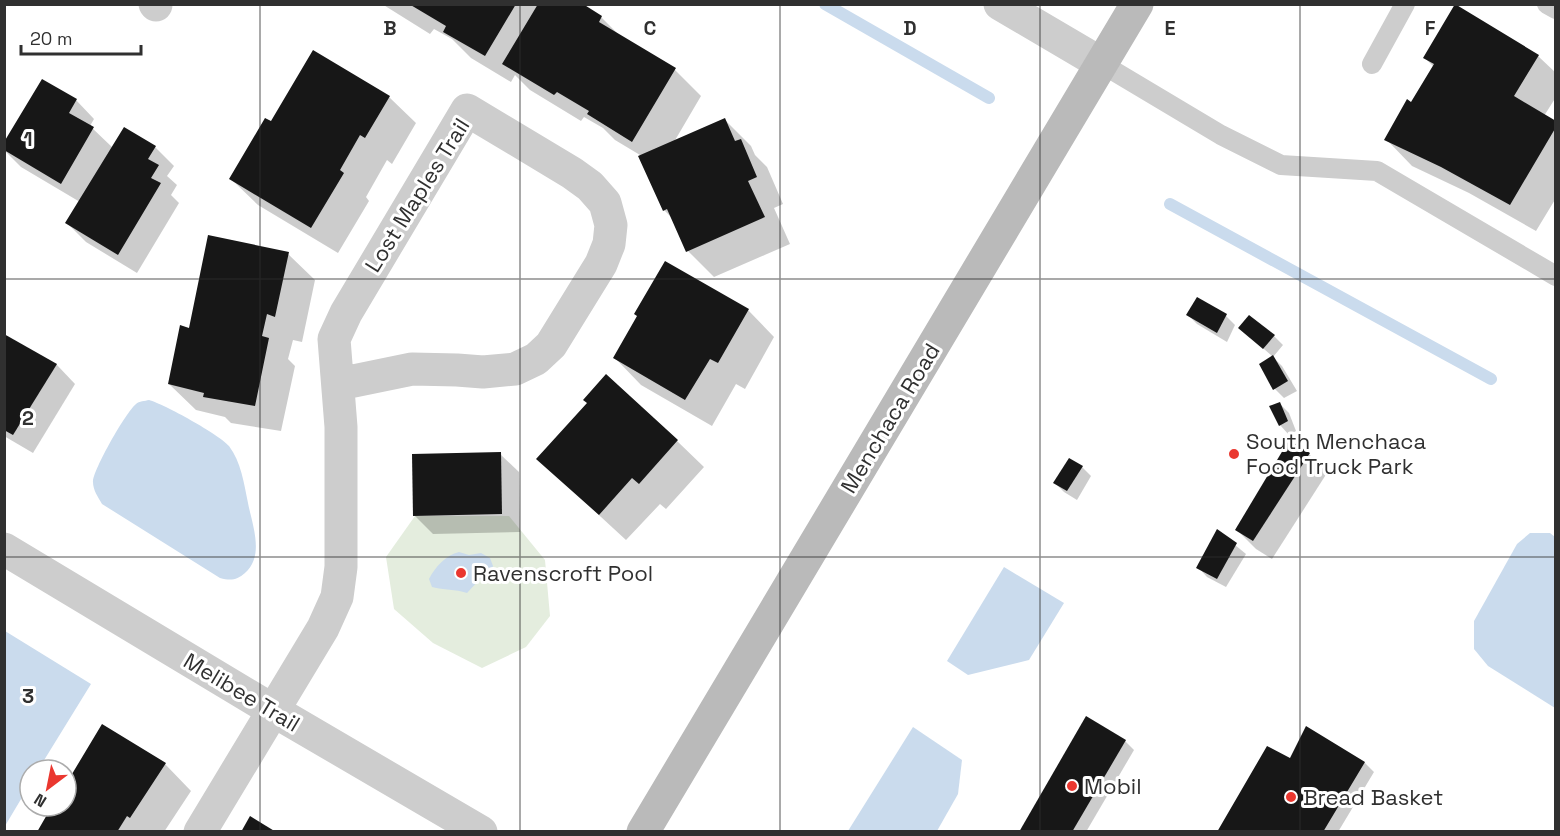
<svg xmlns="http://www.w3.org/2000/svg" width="1560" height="836" viewBox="0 0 1560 836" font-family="'Space Grotesk',sans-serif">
  <rect width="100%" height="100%" fill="#fff"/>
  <path fill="#e4edde" d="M415,516H509L545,560L550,616L526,647L482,668L433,643L394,609L386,557Z"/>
  <g fill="#cadbed">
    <path d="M149,400C164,404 220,435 229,446C241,462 244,483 248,503C252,524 265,556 245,573C237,580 231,581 220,578L102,504C98,497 93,490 93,482C93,470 126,412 136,404C139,401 145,401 149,400Z"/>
    <path d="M1530,533H1550L1555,537V708L1488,666L1474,649V621L1517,544Z"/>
    <path d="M459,552L469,555L481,553L490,558L493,566L490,575L479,580L467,593C455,589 444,590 432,587L429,579C435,567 446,555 459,552Z"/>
    <path d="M1004,567L1064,603L1029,660L968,675L947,661Z"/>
    <path d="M5,631L91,684L38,770H30V784L5,826Z"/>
    <path d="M913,727L962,760L958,794L937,831H848Z"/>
  </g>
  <g fill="#0003">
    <path d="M382,4H580L601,17L621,37L675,70L701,96L674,142L725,120L751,146L755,155L767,167L783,204L774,208L790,244L714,277L688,251L674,220L664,210L640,155L615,140L603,128L584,117L581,121L530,90L515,75L511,82L471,58L452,39L434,29L430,34Z"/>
    <path d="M1538,56L1556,73V97L1544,116L1556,123V198L1536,231L1469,193L1412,166L1386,139L1412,104L1434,67L1425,58Z"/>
    <path d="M389,97L416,123L392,164L387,160L366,197L369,201L338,253L258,205L231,179L272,123Z"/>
    <path d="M76,100L94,119L90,126L113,148L155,147L174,166L167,176L177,185L171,195L179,203L137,273L86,242L67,223L80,202L21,167L4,150Z"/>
    <path d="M288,254L315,280L302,342L293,340L288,359L295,366L281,431L231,423L225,417L196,410L169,384Z"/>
    <path d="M748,310L774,337L745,389L736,384L712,426L641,385L615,358Z"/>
    <path d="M1188,315L1226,316L1235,325L1227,342L1197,324Z"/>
    <path d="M1240,328L1274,336L1283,345L1273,357L1282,366L1297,391L1284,398L1275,389L1273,357Z"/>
    <path d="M4,335L57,365L75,384L33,453L4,436Z"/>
    <path d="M1279,403L1289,413L1296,431L1289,435L1280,425Z"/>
    <path d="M677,441L704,467L666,509L660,504L626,540L538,459Z"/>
    <path d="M500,454L519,472L520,532L433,534L414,515Z"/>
    <path d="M1309,454L1327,473L1272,559L1256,549L1237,530Z"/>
    <path d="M1082,467L1091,476L1077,500L1064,492L1055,483Z"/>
    <path d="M1218,531L1246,554L1226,587L1207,577L1198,567Z"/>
    <path d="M1306,728L1365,763L1374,772L1338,832H1218L1291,760Z"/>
    <path d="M1125,741L1134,750L1086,832H1021Z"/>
    <path d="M165,764L191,791L164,832H38L54,806H66V786Z"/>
  </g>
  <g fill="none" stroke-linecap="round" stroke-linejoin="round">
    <g stroke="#cadbed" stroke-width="12">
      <path d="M825,4L989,98"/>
      <path d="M1170,204L1491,379"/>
    </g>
  </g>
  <g fill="#171717">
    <path d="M409,4H516L485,56L443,32L446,26Z"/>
    <path d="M538,4H583L602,16L599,22L676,68L632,142L587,114L589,111L557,92L554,95L502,64Z"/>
    <path d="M1455,4L1539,55L1514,96L1556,121V127L1510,205L1441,167L1384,140L1407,99L1411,102L1434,64L1423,58Z"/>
    <path d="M313,50L390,96L365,138L360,135L340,170L344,173L311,228L229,179L265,118L271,121Z"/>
    <path d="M42,79L77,99L69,113L94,127L61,184L4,150V142Z"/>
    <path d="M725,118L735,141L741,139L757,177L748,181L765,217L686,252L667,209L663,211L638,156Z"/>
    <path d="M124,127L156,146L148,159L159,165L151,178L161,183L118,255L65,223Z"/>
    <path d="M208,235L289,252L275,317L267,314L262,336L269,338L255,406L203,397L204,393L168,384L180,325L189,328Z"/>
    <path d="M665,261L749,309L718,363L710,359L685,400L613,358L637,316L634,314Z"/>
    <path d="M1197,297L1227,314L1217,333L1186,315Z"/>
    <path d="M1249,315L1275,335L1263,349L1238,328Z"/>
    <path d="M4,334L57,364L13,435L4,430Z"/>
    <path d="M1273,355L1288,381L1273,390L1259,364Z"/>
    <path d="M606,374L678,440L639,484L632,478L599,515L536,459L587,403L583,400Z"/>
    <path d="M1280,402L1288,421L1279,426L1269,406Z"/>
    <path d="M1289,440L1310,453L1253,541L1235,530Z"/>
    <path d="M501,452L502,514L413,516L412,454Z"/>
    <path d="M1069,458L1083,466L1067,491L1053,483Z"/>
    <path d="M1217,529L1237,543L1217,579L1196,568Z"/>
    <path d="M1086,716L1126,740L1072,832H1019Z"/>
    <path d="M102,724L166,763L130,818L127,816L117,832H37L52,806H66V784Z"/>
    <path d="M1306,726L1365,762L1323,832H1217L1267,746L1290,758Z"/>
    <path d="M250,816L276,832H241Z"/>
  </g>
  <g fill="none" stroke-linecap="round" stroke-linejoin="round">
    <g stroke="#cdcdcd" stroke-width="20">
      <path d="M1547,4L1556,9"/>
      <path d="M1102,64L1221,135L1281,165L1377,171L1556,276"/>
      <path d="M1372,64L1405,4"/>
    </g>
    <g stroke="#cdcdcd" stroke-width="33">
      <path d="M155,4L156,5"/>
      <path d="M1000,4L1102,64"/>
      <path d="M4,549L274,711L481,832"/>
      <path d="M200,832L323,628L337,597L341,567V427L334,339L346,313L467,110L572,173L590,186L605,203L611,225L609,244L601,264L551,345L536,359L515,369L483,372L457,370L412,369L339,384"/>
    </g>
    <path stroke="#bababa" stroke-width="33" d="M643,832L1137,4"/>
  </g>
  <path fill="none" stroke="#303030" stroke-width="1.5" stroke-opacity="0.55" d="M260,4V832M520,4V832M780,4V832M1040,4V832M1300,4V832M4,279H1556M4,557H1556"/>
  <g fill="#ea372f" stroke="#fff" stroke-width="2">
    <circle cx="1234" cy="454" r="6"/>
    <circle cx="461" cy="573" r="6"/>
    <circle cx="1072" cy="786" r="6"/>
    <circle cx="1291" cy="797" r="6"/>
  </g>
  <g text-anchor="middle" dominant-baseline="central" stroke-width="6" stroke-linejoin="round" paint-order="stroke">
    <g font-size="22" fill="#303030" stroke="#fff">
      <text transform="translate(417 195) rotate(-58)">Lost Maples Trail</text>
      <text transform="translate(890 418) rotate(-59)">Menchaca Road</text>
      <text transform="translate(242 692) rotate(31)">Melibee Trail</text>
    </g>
    <g font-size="22" fill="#303030" stroke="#fff" text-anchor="start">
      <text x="1246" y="441">South Menchaca<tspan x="1246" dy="25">Food Truck Park</tspan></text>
      <text x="473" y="573">Ravenscroft Pool</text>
      <text x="1084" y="786">Mobil</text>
      <text x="1303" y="797">Bread Basket</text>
    </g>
  </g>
  <g font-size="20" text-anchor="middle" font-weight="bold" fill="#303030" stroke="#fff" stroke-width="6" stroke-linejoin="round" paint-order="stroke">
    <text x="390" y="35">B</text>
    <text x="650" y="35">C</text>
    <text x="910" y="35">D</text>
    <text x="1170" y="35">E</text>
    <text x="1430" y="35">F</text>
    <text x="28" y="146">1</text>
    <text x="28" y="425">2</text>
    <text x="28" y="703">3</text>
  </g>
  <rect width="1560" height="836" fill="none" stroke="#303030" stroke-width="12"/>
  <g transform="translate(48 788) rotate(212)"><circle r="28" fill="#ffffff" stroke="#acacac" stroke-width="1.5"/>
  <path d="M0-4.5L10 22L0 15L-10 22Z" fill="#ea372f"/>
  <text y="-9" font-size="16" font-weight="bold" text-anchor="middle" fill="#303030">N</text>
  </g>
  <path d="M21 45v9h120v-9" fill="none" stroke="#303030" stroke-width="3"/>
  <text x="30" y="45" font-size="18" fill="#303030" stroke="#ffffff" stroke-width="4.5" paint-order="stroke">20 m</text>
</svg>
